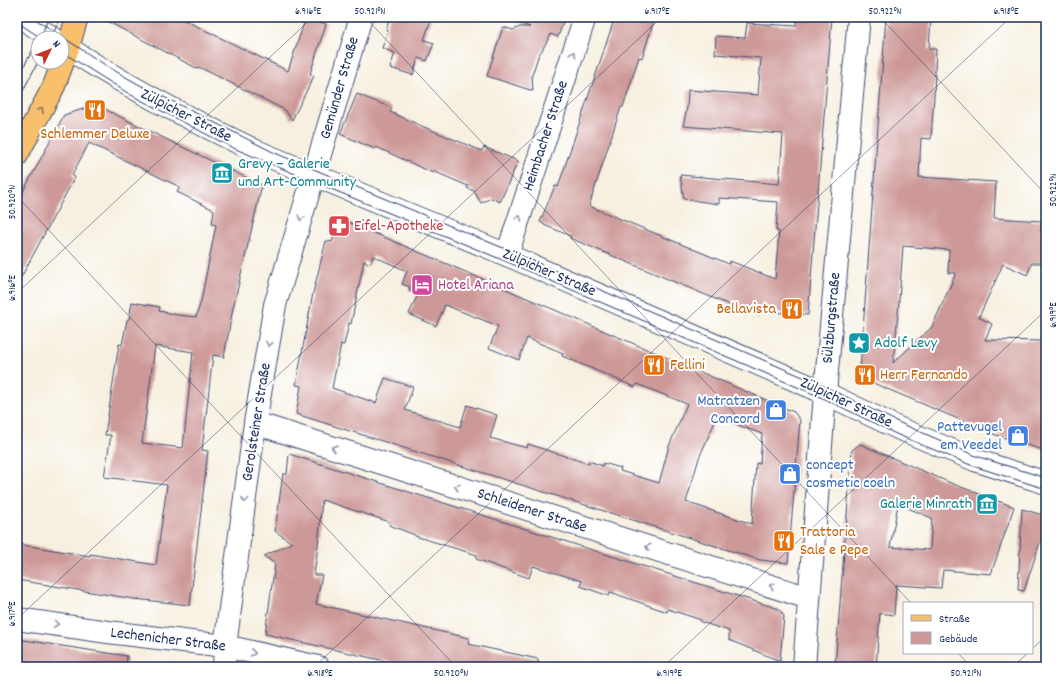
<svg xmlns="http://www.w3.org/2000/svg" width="1063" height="684" viewBox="0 0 1063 684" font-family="Dekko,sans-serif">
  <rect width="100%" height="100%" fill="#fff"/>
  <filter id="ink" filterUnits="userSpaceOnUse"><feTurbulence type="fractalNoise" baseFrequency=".025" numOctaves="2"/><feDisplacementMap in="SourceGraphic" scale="8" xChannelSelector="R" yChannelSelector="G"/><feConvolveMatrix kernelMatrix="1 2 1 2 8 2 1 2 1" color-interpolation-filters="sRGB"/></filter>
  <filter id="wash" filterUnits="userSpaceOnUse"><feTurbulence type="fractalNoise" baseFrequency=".012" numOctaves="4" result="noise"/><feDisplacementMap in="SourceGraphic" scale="16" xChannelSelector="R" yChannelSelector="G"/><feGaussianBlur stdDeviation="0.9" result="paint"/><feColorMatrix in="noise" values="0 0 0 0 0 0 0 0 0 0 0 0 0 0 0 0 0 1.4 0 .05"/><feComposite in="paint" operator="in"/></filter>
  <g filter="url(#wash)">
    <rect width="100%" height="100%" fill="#f7f0e0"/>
    <g id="blocks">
      <g fill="#cd9998" fill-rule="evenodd">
        <path d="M99,17H178L288,71L306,17L326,24L310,74L314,76L292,120L285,110L199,67L198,69Z"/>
        <path d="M390,17H432L424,40L434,43L427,61L418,58L413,75L390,68L395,53L382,48L388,31L386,30Z"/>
        <path d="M509,17H565L558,37L551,34L541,52L539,54L532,75L533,91L487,76L503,27L513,30L520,27H530L509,19Z"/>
        <path d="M615,17H655L642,58L639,57L623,107H621L589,206L729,264L730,261L775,279L779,231H776L778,202L719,198V204L684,199L680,175L779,184L783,134L683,126L687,108L688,90L758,95L761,58L715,54L716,36L745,38L747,23L796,26L797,17H832L808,315L760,311L759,315L744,309V311L570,238L571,236L544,225V224L540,222L555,186L558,187Z"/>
        <path d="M886,17H931L929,49H936L934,97L931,139L921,138L919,177L996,182L994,218L1042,221L1041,232H1046V263H1032L1027,275L1003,264L979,317L992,324L985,340L1046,341V451L996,435L866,380L860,370ZM903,246L949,250L948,273H956L932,327L893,363L898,314Z"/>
        <path d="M357,94L392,108L390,112L424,127L482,151L484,147L518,161L500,202L491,198L481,203L474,191L467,188L468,186L433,171V173L376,147L375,149L340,134Z"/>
        <path d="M96,105L176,144L262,185L233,308L224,357L213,355L202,450L208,451L190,605L134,599L17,580V544L90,556V554L156,565L167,485L104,477L111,435H105L119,344L122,345L127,320L129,319L132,302L160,307L159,311L178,315L196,317L201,301L216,225L212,224L214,210L177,192L180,187L89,143L72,175L75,177L17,285V203L64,115ZM155,346L193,352L183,448L142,443Z"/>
        <path d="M339,218L794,412L800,420L788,563L760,560L296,414L301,386L296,385L313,293L326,241L332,242ZM373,256L407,271L402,284L410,287L409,290L418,294L409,314L436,326L445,305L498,326L489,348L519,360L527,338L563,353L562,356L635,387L637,384L687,404L669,446L659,483L620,471L621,468L603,463V466L589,461V464L528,444L527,448L490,438L497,415L467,405L460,427L405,410L413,387L385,378L376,403L332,388L341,344L344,345L349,323L351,324L364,261L370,264ZM717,417L762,434L760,464L756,463L752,524L686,502L699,458Z"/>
        <path d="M860,444L953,484L1014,507L991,574L943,570L941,588L896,585L894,615L880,613L876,667H835L852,450ZM898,504L932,518L930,550L890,547Z"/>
        <path d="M289,454L779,609L784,616L780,661L729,640V631L701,622V620L668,609L667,612L610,592L609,596L580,586L582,581L533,566L529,578L476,559L477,555L415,536V535L389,525L390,522L322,500L318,546L314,575H322L316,604L469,638L468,644L538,659V667H412L265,634L275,564L264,556L292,543L275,531L283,474H287Z"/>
        <path d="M1022,509L1046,516V537L1042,536L1024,591L1018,590Z"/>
        <path d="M17,639L127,656L126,667H17Z"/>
      </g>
    </g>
  </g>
  <g filter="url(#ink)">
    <use href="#blocks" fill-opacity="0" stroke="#3c4c72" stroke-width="1"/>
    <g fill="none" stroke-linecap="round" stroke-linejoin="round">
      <g stroke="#3c4c72" stroke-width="24">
        <g id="minor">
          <path d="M20,17L53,38"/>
          <path d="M62,44C123,85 189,119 256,151L507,255L825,393L898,428L975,460L1046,483"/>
          <path d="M507,255L585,17"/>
          <path d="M255,423L809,598"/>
          <path d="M17,619L108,632L225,646L318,667"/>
          <path d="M224,667L225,646L255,423L275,305L361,17"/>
          <path d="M804,667L825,393L859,17"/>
        </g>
      </g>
      <g stroke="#3c4c72" stroke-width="24">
        <path id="major" d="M17,155L54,86L68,48L77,17"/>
      </g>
      <use href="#minor" stroke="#fff" stroke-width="22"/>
      <use href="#major" stroke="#f8bf6c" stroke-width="22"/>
      <g stroke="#1b2f5e" stroke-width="1">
        <path d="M32,17L110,68L138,84L275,153L508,250L826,387L898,422L976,456L1046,478"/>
        <path d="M17,22L41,38"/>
        <path d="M43,31L49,17"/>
        <path d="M51,38L61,17"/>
        <path d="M62,52L131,95L231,147L271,164L505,261L825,399L896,434L973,466L1046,489"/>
        <path d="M17,79L38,40"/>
        <path d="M17,102L38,62"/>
      </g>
    </g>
    <defs><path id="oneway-chevron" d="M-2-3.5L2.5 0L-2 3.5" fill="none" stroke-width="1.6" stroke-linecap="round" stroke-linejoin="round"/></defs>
    <g stroke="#8d97ae">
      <use href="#oneway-chevron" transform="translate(573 54) rotate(-72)"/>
      <use href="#oneway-chevron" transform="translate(301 218) rotate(107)"/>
      <use href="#oneway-chevron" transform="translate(519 218) rotate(-72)"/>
      <use href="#oneway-chevron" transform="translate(269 344) rotate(99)"/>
      <use href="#oneway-chevron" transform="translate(334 448) rotate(-162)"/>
      <use href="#oneway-chevron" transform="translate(457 487) rotate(-162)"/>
      <use href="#oneway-chevron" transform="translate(245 500) rotate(97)"/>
      <use href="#oneway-chevron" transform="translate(648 547) rotate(-162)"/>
      <use href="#oneway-chevron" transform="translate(772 586) rotate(-162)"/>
      <use href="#oneway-chevron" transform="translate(56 624) rotate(8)"/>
      <use href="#oneway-chevron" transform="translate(253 653) rotate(12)"/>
    </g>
    <use stroke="#7e7064" href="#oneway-chevron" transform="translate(41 110) rotate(-62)"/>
  </g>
  <path fill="none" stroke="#1b2f5e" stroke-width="1" stroke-opacity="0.45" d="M365,17L911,603M880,17L1046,195M17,196L456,667M17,293L313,17M17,619L662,17M1032,649L1046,636M958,653L971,667M314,667L1011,17M663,667L1046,310M1012,667L1028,653"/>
  <defs>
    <g id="restaurant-square" transform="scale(1.15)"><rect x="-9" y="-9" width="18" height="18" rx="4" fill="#e8710a" stroke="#fff"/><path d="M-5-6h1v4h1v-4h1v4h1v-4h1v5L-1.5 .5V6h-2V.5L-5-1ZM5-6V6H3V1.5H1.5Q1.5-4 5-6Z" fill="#fff"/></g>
    <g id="museum-square" transform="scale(1.15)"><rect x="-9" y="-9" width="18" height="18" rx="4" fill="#0f9aa8" stroke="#fff"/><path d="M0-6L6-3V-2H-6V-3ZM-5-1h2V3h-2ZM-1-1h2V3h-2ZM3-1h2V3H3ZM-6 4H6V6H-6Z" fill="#fff"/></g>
    <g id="pharmacy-square" transform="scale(1.15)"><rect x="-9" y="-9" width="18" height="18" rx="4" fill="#e0444e" stroke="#fff"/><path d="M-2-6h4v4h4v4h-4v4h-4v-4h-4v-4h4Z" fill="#fff"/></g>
    <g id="hotel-square" transform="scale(1.15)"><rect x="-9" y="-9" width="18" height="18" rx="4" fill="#d1479c" stroke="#fff"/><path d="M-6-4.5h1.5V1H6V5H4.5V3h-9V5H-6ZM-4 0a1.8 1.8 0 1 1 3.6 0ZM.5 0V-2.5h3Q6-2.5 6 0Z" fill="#fff"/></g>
    <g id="sight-square" transform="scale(1.15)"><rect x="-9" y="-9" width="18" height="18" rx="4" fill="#0f9aa8" stroke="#fff"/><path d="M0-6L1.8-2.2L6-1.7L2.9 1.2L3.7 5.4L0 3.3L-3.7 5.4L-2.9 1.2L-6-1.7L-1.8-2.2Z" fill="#fff"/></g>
    <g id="shop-square" transform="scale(1.15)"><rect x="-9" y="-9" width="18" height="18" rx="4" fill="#3f7fe0" stroke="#fff"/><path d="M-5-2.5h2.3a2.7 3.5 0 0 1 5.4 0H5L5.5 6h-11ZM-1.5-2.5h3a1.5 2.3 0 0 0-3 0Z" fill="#fff"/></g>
  </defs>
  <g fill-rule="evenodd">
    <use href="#restaurant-square" x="95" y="110"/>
    <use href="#museum-square" x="222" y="173"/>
    <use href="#pharmacy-square" x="339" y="226"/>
    <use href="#hotel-square" x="422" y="285"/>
    <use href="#restaurant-square" x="792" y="309"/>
    <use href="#sight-square" x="859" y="343"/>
    <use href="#restaurant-square" x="654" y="365"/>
    <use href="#restaurant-square" x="865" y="375"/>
    <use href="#shop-square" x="776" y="410"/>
    <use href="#shop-square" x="1018" y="436"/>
    <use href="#shop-square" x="790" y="474"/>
    <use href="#museum-square" x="987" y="504"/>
    <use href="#restaurant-square" x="784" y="541"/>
  </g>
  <g text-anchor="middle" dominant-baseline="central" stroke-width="4" stroke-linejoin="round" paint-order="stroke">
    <g font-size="16" fill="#1b2f5e" stroke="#fff">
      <text transform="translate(340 88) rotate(-74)">Gemünder Straße</text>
      <text transform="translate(186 116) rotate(27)">Zülpicher Straße</text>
      <text transform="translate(546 136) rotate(-72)">Heimbacher Straße</text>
      <text transform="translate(549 273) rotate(23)">Zülpicher Straße</text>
      <text transform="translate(832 318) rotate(-85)">Sülzburgstraße</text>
      <text transform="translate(846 403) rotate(25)">Zülpicher Straße</text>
      <text transform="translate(257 422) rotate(-81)">Gerolsteiner Straße</text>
      <text transform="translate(532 511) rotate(18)">Schleidener Straße</text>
      <text transform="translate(168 640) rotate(7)">Lechenicher Straße</text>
    </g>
    <g font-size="16" fill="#c56008" stroke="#fff" text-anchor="start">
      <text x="95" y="134" text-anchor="middle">Schlemmer Deluxe</text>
      <text x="776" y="309" text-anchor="end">Bellavista</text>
      <text x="670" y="365">Fellini</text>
      <text x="880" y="375">Herr Fernando</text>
      <text x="800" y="532">Trattoria<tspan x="800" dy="18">Sale e Pepe</tspan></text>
    </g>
    <g font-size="16" fill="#0d838f" stroke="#fff" text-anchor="start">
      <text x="238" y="164">Grevy – Galerie<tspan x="238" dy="18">und Art-Community</tspan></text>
      <text x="874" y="343">Adolf Levy</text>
      <text x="972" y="504" text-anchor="end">Galerie Minrath</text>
    </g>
    <g font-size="16" fill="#be3a42" stroke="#fff" text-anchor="start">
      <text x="354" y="226">Eifel-Apotheke</text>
    </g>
    <g font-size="16" fill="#b23c85" stroke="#fff" text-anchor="start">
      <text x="438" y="285">Hotel Ariana</text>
    </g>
    <g font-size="16" fill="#366cbe" stroke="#fff" text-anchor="end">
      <text x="760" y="401">Matratzen<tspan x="760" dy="18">Concord</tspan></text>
      <text x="1002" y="427">Pattevugel<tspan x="1002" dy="18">em Veedel</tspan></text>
      <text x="806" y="465" text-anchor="start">concept<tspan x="806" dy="18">cosmetic coeln</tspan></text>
    </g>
  </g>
  <rect width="1063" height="684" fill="none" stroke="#fff" stroke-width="44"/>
  <rect x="903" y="602" width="130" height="52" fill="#ffffff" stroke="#a4acbf"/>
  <rect x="911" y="615" width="20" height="6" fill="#f8bf6c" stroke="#a4acbf"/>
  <text x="939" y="622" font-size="12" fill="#1b2f5e">Straße</text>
  <rect x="911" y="632" width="20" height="12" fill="#cd9998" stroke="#a4acbf"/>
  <text x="939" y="642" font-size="12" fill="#1b2f5e">Gebäude</text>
  <g transform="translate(50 50) rotate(47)"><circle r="19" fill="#ffffff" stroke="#a4acbf"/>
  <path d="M0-3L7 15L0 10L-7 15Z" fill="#c8321e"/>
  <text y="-6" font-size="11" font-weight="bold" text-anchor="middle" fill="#1b2f5e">N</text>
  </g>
  <rect x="22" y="22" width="1019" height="640" fill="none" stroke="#1b2f5e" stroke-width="1.5"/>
  <g font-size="10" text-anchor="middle" fill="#1b2f5e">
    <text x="308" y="14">6.916°E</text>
    <text x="370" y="14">50.921°N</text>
    <text x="657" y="14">6.917°E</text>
    <text x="885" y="14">50.922°N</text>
    <text x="1006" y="14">6.918°E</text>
    <text transform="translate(1052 190) rotate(-90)" y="4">50.922°N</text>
    <text transform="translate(11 202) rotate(-90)" y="4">50.920°N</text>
    <text transform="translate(11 288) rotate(-90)" y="4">6.916°E</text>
    <text transform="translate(1052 315) rotate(-90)" y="4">6.919°E</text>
    <text transform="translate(11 614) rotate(-90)" y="4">6.917°E</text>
    <text x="320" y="676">6.918°E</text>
    <text x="451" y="676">50.920°N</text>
    <text x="669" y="676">6.919°E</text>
    <text x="966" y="676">50.921°N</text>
  </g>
</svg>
